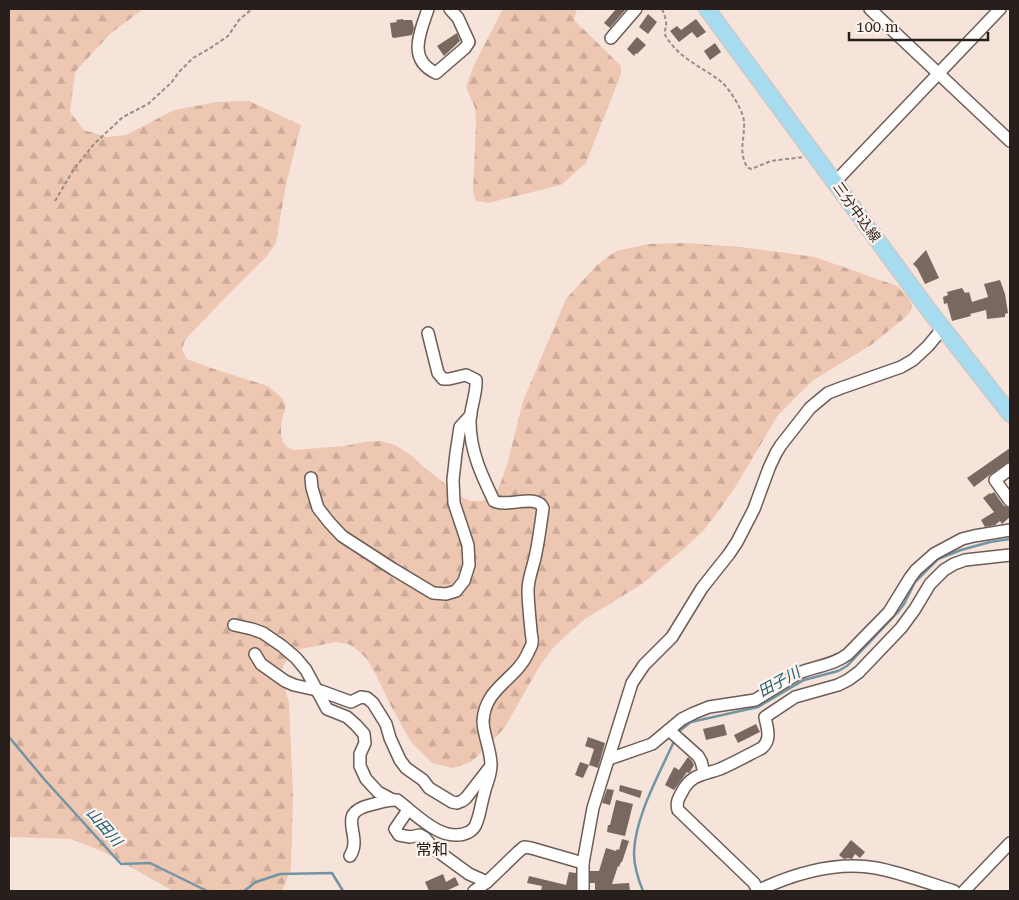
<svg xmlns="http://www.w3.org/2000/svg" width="1019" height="900" viewBox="0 0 1019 900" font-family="'Roboto Serif','Noto Sans JP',serif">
  <defs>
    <pattern id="forest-firs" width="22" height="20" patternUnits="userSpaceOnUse" patternTransform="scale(1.25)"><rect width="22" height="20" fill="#eec7b3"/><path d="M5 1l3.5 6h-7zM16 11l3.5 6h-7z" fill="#ca9"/></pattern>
  </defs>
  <rect width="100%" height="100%" fill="#f6e4db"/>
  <g fill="url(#forest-firs)">
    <path d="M9,9H143L110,34L75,72L70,112L84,130L106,137L126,135L174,110L217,102L249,101L301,125L286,184L276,243L267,256L221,302L185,340L182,350L187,359L211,368L268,386L281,397L286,405C282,420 274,445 294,450L344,446L365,442L381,441L395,445L412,456L425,468L443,482L459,496L471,501H482L493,495L499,487L507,465L523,401L566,299L597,265L616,251L648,244L685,243L741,247L815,257L897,286L908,297L912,305L910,312L901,321L871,345L812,381L778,415L736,486L720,509L704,530L685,548L642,584L585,619L571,631L553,648L539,667L505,727L488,746L471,762L453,768L432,763L411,742L391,706L374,671L366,658L354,647L348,644L336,642L301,649L291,656L284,664L281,674L289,703L293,795L291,869L282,891H173L104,852L71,839L9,837Z"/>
    <path d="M503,9H577L574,20L621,66V74L586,163L561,185L488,203L476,201L473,192L476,124L475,108L466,87L474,65Z"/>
  </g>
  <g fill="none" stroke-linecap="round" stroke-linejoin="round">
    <g stroke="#7295a5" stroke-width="2.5">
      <path d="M678,732L691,722L758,707L804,680L838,671L847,666L898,612L904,604L915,582L938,559L961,550L990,542L1010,539"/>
      <path d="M9,737L44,779L121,864L150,863L207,891"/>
      <path d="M244,891L256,882L280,874L332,873L343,891"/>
      <path d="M643,891C638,879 634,866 634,853C635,816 660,773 675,739"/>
    </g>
  </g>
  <g fill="#786860">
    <path d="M616,9H626L610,28L604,23Z"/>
    <path d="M648,14L657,22L648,34L639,27Z"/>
    <path d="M403,19V20H412L414,28L412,35L394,38L392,37L390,23L397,22L396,20Z"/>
    <path d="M696,19L706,32L697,38L692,32L679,42L670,31L677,26L681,30Z"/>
    <path d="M457,33L460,41L444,56L437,46Z"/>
    <path d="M637,37L646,45L637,54L636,53L634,56L627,49Z"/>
    <path d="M715,43L721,52L710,60L704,51Z"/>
    <path d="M926,250L939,278L925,284L917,268L913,264Z"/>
    <path d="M1000,280L1005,294L1008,313L1005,314V317L987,319L986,310L970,314L971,316L952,321L947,303L944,304L943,297L948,295L947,292L962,288L965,293L969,292L972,302L988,297L984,284Z"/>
    <path d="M1010,448V461L991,474L974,487L967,478Z"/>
    <path d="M994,492L1004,506L1010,508V517L1002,524L1000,521L995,525L985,527L981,520L994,512L983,498L990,493L991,494Z"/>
    <path d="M724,724L727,735L706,740L703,729Z"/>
    <path d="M756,724L760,732L738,743L734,735Z"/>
    <path d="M588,737L605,743L598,768L589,765L594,749L585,746Z"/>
    <path d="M688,757L692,761L694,765L690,772L688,773L687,772L674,790L665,785L674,767L679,770Z"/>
    <path d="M580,762L589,765L583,778L575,775Z"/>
    <path d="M620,785L642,791L640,798L619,791Z"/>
    <path d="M607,789L614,790L610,805L602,803Z"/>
    <path d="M616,800L633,804L625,836L607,832L608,825H610Z"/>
    <path d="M622,839L629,841L622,862H621L619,867L618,866L612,884L629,883L630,891H595V883H590V871H599L606,848L616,851L617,849L619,850Z"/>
    <path d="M851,840L865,852L860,858L855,854L852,859L848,858L844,859L839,855Z"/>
    <path d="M569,872L576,873V891H541L542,886L527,883L529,876L566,885Z"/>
    <path d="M443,874L446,882L455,877L459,885L446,891H429L425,882Z"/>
  </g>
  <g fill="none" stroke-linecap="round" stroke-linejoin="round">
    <g stroke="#6c5d55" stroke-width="14">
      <g id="minor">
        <path d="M428,9C420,33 407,59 436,73L465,48L469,42L458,18L450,9"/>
        <path d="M870,9L1010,141"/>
        <path d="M611,38L636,9"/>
        <path d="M835,182L1000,9"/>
        <path d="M1010,469L995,480L1010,501"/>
        <path d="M311,478L312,488L318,508L329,522L342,536L393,569L433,593L446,594L456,591L464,581L469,565L468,545L454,503L453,480L456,453L460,427L471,415"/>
        <path d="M234,625L252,629L263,633L282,646L296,658L306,670L327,709L347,717L356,725L364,734L365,743L360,754V766L366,779L378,792L391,799"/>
        <path d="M255,654L261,664L285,681L294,685L321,691L351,702L361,697L367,698L373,703L386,724L390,738L400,760L406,768L423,780L429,788L452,802L457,803L462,801L466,798L490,767"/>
        <path d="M669,730L698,756L701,761L704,773"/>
        <path d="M609,759L652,744L682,719L694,713L709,707L755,700L799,673C816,666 834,665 848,654L889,612L910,578L916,570L934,554L962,539L974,536L1010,530"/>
        <path d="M408,810L395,829L399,835L410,837L420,835L425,838L432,847L469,874L487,882"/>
        <path d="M350,856C364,835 334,814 370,805C379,803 388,799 397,800C416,814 443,845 469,832C472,830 475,828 476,824C480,815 481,804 484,794C486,784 491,776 491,765C491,750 483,734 483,721C485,687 516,680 528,653C529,650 532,646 532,643C533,639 531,635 531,631C530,618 528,603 528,590C528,578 534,565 536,553C539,538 541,523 543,508C537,493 507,508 494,501C482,476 470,451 470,422C470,408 477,394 476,380L466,375L449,379H443L438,373L428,333"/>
        <path d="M474,891L487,882L518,852L524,847L531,848L583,863"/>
        <path d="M583,891V863L593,808L632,683L644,665L672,637L702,588L729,554L737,542L754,509L769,468L776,453L781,445L810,408L828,393L841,388L901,367L913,360L928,346L943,328"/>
        <path d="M757,891C793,874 835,861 876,868C902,873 928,883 954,891"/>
        <path d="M758,891L754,883L678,810C676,803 678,799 682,792C691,774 703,775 720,769C734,763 748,755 762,748C772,739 767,728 765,717L795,697L838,685L848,680L859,672L901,628L915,609L930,584L944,570L954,564L965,560L1010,555"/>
        <path d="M964,891L1010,843"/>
      </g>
    </g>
    <g stroke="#cbc9c9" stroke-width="18">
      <path id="major" d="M707,9L928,309L1010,414"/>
    </g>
    <g stroke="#998c86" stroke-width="2" stroke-dasharray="4 2.5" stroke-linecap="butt">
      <path d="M662,9C666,19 668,23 664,33C674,52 691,62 709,73C716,78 722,81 727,88C733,95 744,113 744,122C745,139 738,151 747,167L751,169L771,161L803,157"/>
      <path d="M55,201L74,169L94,144L123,117L148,104L171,83L179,72L193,58L209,49L228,36L239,20L252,9"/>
    </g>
    <use href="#minor" stroke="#fff" stroke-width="11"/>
    <use href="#major" stroke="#a7dbf0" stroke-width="15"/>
  </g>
  <g text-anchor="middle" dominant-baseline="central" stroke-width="4.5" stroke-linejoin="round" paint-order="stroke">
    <g font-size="14" fill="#261f1c" stroke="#fef3ed">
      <text transform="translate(857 212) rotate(54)">三分中込線</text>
    </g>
    <g font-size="15" font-style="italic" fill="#145a72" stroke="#fef3ed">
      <text transform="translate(779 682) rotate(-29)">田子川</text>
      <text transform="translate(104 827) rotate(49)">山田川</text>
    </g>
    <g font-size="16" fill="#261f1c" stroke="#fef3ed">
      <text x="432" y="849">常和</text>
    </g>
  </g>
  <rect width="1019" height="900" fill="none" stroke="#261f1c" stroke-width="20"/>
  <path d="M849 32v8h139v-8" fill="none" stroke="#261f1c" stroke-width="2.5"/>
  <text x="856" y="32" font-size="15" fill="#261f1c" stroke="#fef3ed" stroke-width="4" paint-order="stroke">100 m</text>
</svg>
